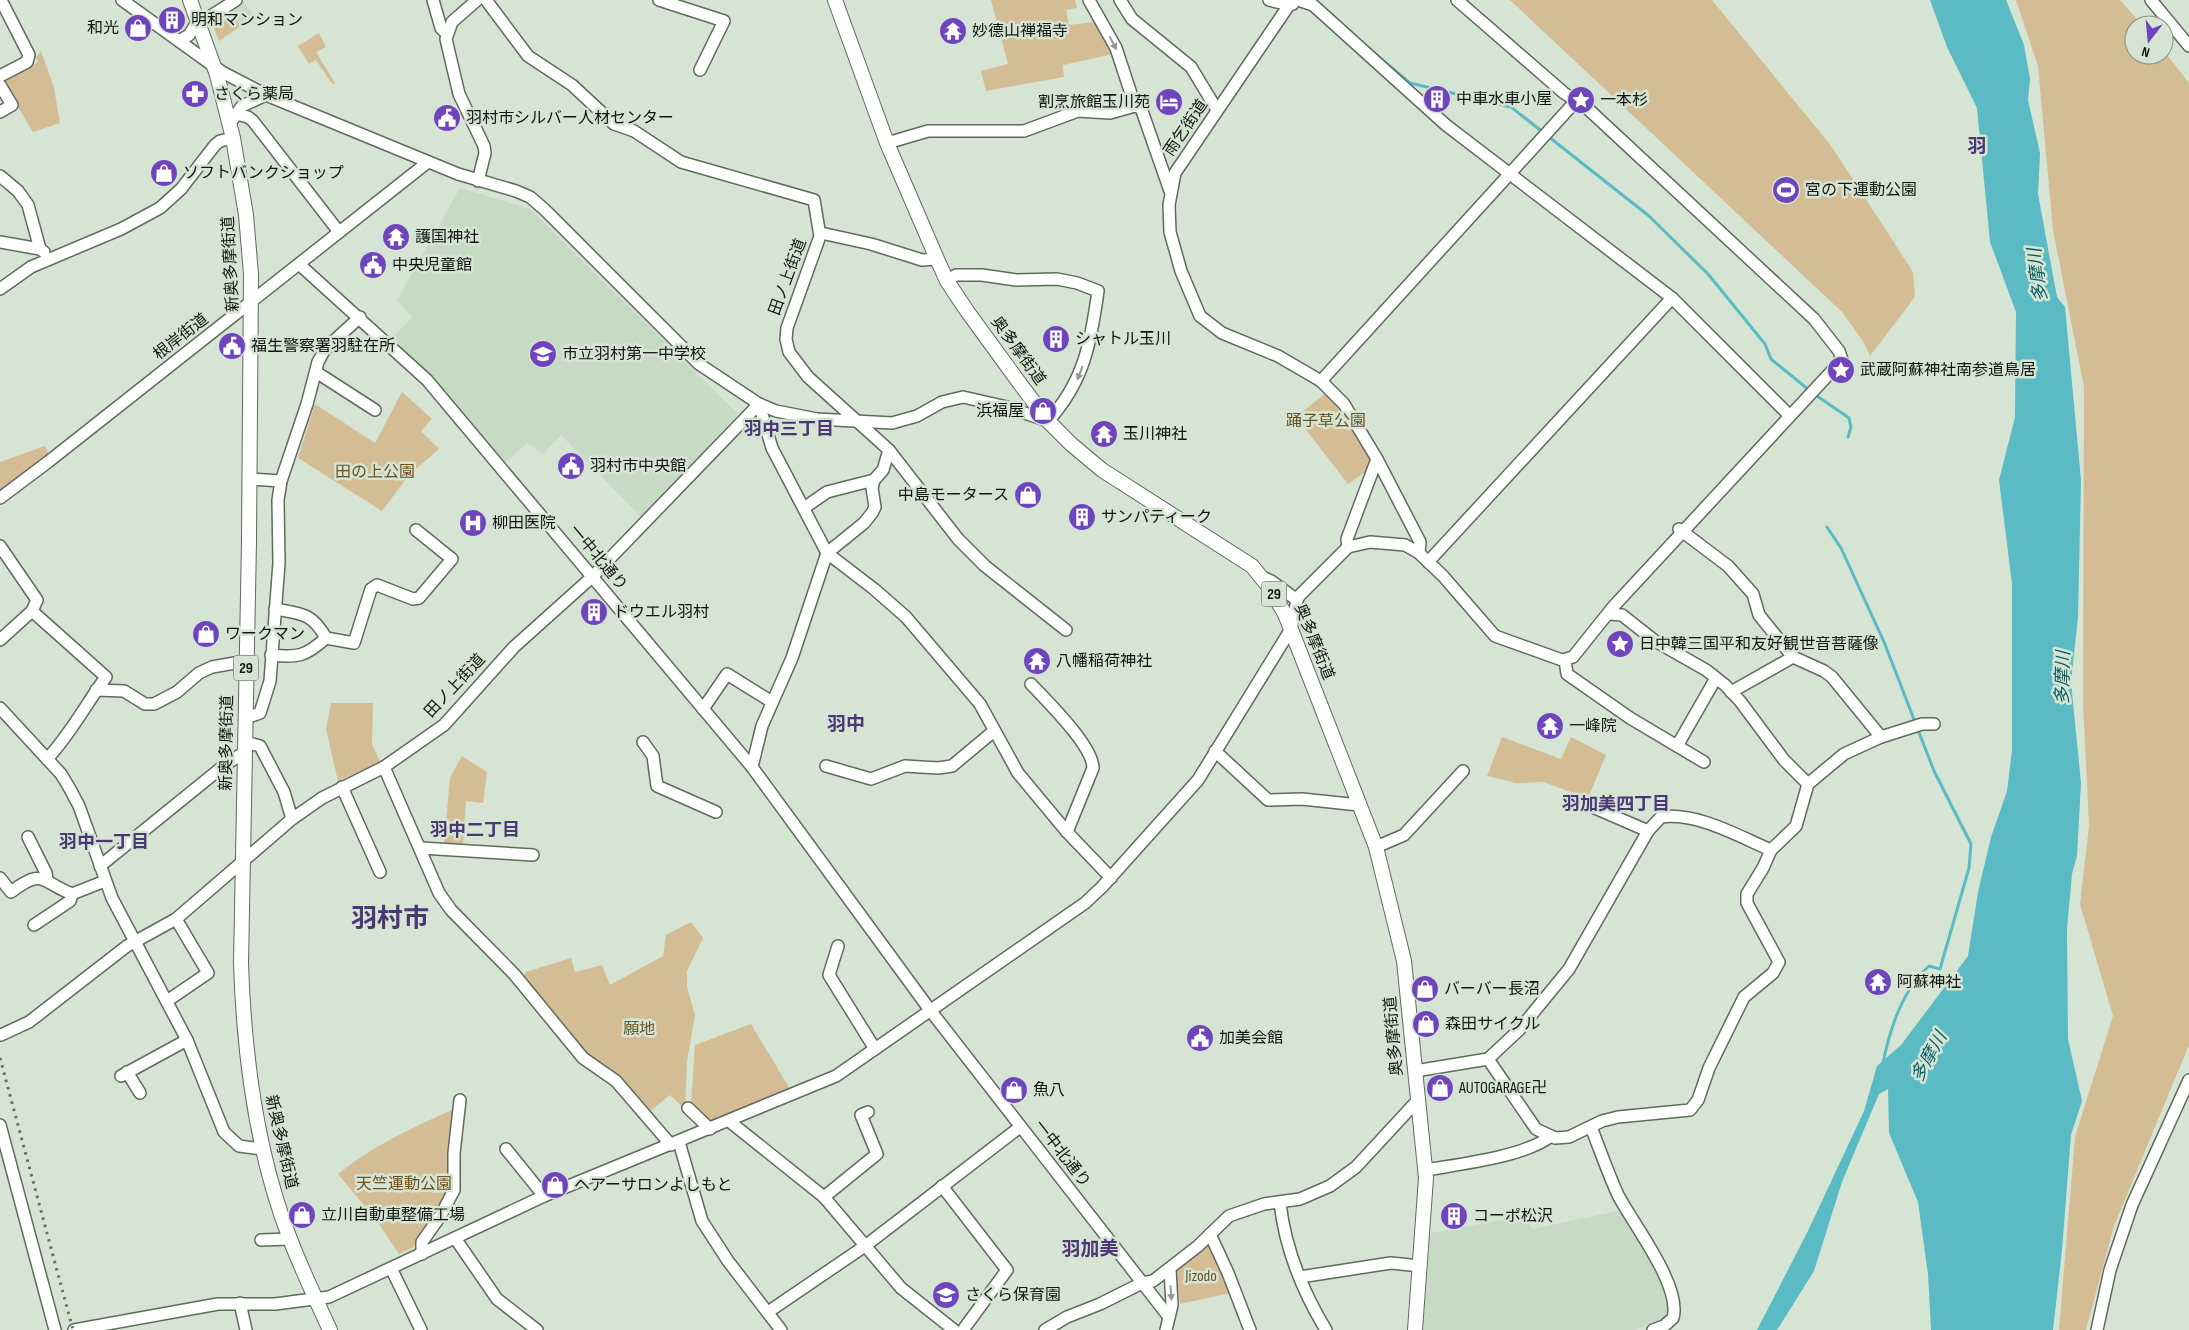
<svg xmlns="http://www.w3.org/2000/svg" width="2189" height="1330" viewBox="0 0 2189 1330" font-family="'Sofia Sans Condensed','Noto Sans JP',sans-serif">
  <rect width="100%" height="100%" fill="#d6e4d4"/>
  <g fill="#c6dac4">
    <path d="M242,0L255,17L219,41L211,20Z"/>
    <path d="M460,188L530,209L738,414L643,519L561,435L543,454L527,443L505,462L393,337L413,317L397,300Z"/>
    <path d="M1622,1210L1658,1267L1670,1315L1664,1319L1634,1330H1423L1431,1233L1524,1216L1533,1229Z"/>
  </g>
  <g fill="#d4bd95">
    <path d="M991,0H1075L1077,8L1066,10L1069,25L1094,22L1113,54L1063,65L1064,77L986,91L981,71L1008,64Z"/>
    <path d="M1510,0H1712L1832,147L1913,272L1915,297L1870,356L1863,341L1842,312Z"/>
    <path d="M2016,0H2120L2142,25H2134V55H2164V51L2189,83V1045L2114,1226L2086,1330H2059L2075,1137L2113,1016L2080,904L2089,826L2083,703L2084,387L2053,230L2038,66Z"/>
    <path d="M228,9L241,26L219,41L211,20Z"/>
    <path d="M319,33L326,47L316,52L335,83L332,84L316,60L309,64L298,46Z"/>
    <path d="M41,51L54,88L60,123L33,132L4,84L6,79L38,62L36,57Z"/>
    <path d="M402,392L432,419L421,431L439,449L409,475L382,511L298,458L315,404L375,443Z"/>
    <path d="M1327,392L1343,408L1372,459L1369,469L1348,484L1296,417Z"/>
    <path d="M45,446L50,457L0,492V462Z"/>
    <path d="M331,703H373L372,744L380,762L338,781L326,729Z"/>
    <path d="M1502,737L1561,759L1571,737L1606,755L1588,798L1543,782L1516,783L1487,776Z"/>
    <path d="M462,756L487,772L483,803L466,801L463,844H444L450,778Z"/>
    <path d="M691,922L703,938L687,971V987L695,1015L687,1062L685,1109L670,1095L649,1112L585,1056L523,977L526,972L571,958L575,972L602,965L610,985L663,956L666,935Z"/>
    <path d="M751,1024L790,1089L711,1123L691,1104L695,1045Z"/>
    <path d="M452,1110L454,1153L447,1201L414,1247L399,1254L377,1221L338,1174C371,1147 413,1127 452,1110Z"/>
    <path d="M1212,1239L1231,1293L1180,1304L1176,1267Z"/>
  </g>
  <path fill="#5bbbc5" d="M1930,0H2006L2024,45L2030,79L2028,100L2040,153L2038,194L2057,297L2065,307L2081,480L2078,617L2071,682L2081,783L2077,856L2072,874L2067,929L2068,1039L2082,1101L2071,1135L2062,1250L2053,1330H1931L1928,1274L1918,1202L1889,1133L1888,1089L1879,1094L1842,1182L1814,1271L1777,1330H1757L1807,1233L1864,1111L1877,1066L1901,1045L1968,956L1978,892L1991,837L2007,791L2012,750V584L1999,480L2015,417L2016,312L1990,242L1977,108L1947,47Z"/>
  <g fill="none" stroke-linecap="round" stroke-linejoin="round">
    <g stroke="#5bbbc5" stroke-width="3">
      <path d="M1375,54L1410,83L1511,107L1649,216L1708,274L1765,344L1771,359L1809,390"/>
      <path d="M1814,394L1849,418L1851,427L1848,437"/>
      <path d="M1827,527L1841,548L1884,642L1934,771L1971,844L1969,868L1940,969L1929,966C1902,990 1890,1028 1883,1063"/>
    </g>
    <g stroke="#5e6b5d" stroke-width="14">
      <g id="minor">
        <path d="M122,0L222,72L266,95L458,174L516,191L530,197L544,209L699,364L759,404L776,411L817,419L892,423L917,416L942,402L963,397L1007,407L1048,421C1084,382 1091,342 1098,291L1077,283L1057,279L1016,280L982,275H956L947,281"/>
        <path d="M433,0L441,28L447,34"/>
        <path d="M477,0L452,22L446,39L459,94L484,146L485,153L478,181"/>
        <path d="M486,0L528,56L572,85L614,124L634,131L681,162L814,200L820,236L787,328L786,339L789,352L808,377L889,450L958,539L985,566L1066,630"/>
        <path d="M659,0L724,21L700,70"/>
        <path d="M1089,0L1116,48L1135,106"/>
        <path d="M1120,0L1132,19L1191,67L1217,110"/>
        <path d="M1269,0L1289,5L1293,4"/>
        <path d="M2151,0L2189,46"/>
        <path d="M1301,1L1313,5L1446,125L1672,298L1789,415"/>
        <path d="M1289,5L1175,173L1169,205L1170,232L1181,271L1200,316L1222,333L1278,356L1321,381L1344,404L1377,459L1420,542L1419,553"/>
        <path d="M179,41L189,35L198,21L211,16L236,0"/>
        <path d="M0,76L27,62L29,55L1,0"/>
        <path d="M0,85L12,105L0,112"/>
        <path d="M1135,106L1141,108L1170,191"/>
        <path d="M236,114L248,117L253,121L339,232"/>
        <path d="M233,119L242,106L266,95"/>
        <path d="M887,143L928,131H1024L1078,111L1110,113L1135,106"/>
        <path d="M0,176L18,191L28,205L40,249"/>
        <path d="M821,233L871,244L922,260L937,259"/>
        <path d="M0,242L40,249L44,252"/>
        <path d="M300,265L427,380L752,767L930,1010L1169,1317"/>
        <path d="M0,289L31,267L121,229L160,208L181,189L215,145L220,141L233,138"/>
        <path d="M316,372L375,410"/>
        <path d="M1321,381L1575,102"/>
        <path d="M759,404L772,448L827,553L874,589L906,617L980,704L1018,773L1067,832L1111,878"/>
        <path d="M250,479L281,481"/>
        <path d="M0,498L48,462L428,162"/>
        <path d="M804,508L827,492L874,480L883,470L889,450"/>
        <path d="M1679,529L1728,566L1753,594L1759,615L1793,657L1824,671L1832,677L1881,737"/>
        <path d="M0,546L37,600L32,611L0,640"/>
        <path d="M1348,547L1347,539L1377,459"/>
        <path d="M1428,562L1672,298"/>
        <path d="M1262,577L1271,581L1297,600"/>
        <path d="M275,609C302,614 312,613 326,638"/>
        <path d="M32,611L106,677C86,704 70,735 47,759"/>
        <path d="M1610,614L1622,615L1655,641L1706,670L1725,685L1740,701L1784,760L1808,784"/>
        <path d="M271,655C298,658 306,656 326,638L354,643L371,589L377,585L413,599L419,598L452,559L416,530"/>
        <path d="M1565,660L1567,674L1630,718L1704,762"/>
        <path d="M1031,684C1047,701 1093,746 1093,768L1067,832"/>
        <path d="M96,690L124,691L145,704H154L177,692L199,673L212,667L246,661"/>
        <path d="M1731,692L1793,657"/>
        <path d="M0,708L61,774L70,789L79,806L112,898L187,1040L224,1132L239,1146L262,1149"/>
        <path d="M703,709L727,674L772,702"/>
        <path d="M246,718L260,713L270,681L279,563L278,500L281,481L307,404L318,362L325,349L360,317"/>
        <path d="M245,742L260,746L284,792L292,819"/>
        <path d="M643,742L653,756L657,786L716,812"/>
        <path d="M1677,746L1716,678"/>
        <path d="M1215,751L1268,800L1302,799L1359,805"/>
        <path d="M826,766L871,779L905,766L938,768L952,766L994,731"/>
        <path d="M384,767L439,893L451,910L514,974L583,1058L616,1081L671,1145"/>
        <path d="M752,767L762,726L792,658L827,553L864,523L872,513L875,507L872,488L874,480"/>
        <path d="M342,787L380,872"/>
        <path d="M1595,808L1648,831"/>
        <path d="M28,837L46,873L47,880"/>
        <path d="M1376,847L1404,835L1463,771"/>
        <path d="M421,848L533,855"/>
        <path d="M100,866L226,764L245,752"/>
        <path d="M0,878L11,892C44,867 41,882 72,894"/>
        <path d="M34,925L70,901L72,894L105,881"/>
        <path d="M838,946L829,975L875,1049"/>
        <path d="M167,1001L208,973L176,919"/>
        <path d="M1,1035L29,1022L127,946L176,919L292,819L322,798L384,767L444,725L514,647L592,577L759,404"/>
        <path d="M1488,1059L1519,1030L1569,969L1648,831L1661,817C1697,812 1738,836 1771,850"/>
        <path d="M1415,1071L1488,1059L1536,1129L1555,1138L1569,1137L1602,1121L1618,1117L1690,1110L1698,1100L1709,1068L1744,997L1773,973L1779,962L1747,903V894L1763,868L1771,850L1796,826L1808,784L1844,754L1881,737L1922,724H1934"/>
        <path d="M127,1072L140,1093"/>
        <path d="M121,1076L187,1040"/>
        <path d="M688,1108L710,1129"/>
        <path d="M729,1121L824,1197L901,1288L954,1330"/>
        <path d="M0,1125L55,1330"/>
        <path d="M1591,1127C1600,1150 1608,1173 1618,1195C1633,1224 1682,1286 1673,1318L1664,1326L1653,1330"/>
        <path d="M679,1142L702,1221L728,1261L781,1330"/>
        <path d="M506,1149L544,1196"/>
        <path d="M1426,1170C1460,1164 1524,1157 1551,1136"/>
        <path d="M942,1186L1007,1270L963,1330"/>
        <path d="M824,1197L877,1154L861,1115L868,1112"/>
        <path d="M1280,1203C1285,1247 1303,1292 1326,1330"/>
        <path d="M1210,1234L1228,1273L1250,1330"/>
        <path d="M455,1238L497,1299L537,1330"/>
        <path d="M261,1240L290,1239"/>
        <path d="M422,1254V1242L441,1215L454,1190V1153L460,1100"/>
        <path d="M391,1268L421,1330"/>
        <path d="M1300,1277L1391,1263L1420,1266"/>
        <path d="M240,1303L246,1330"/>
        <path d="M768,1312L865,1246L1020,1127"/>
        <path d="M74,1330L218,1304H275L329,1297L544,1196L836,1076L1085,903L1102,887L1198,780L1291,629L1297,600L1300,595L1348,547L1370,542L1405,545L1419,553L1443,576L1495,636L1562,660L1573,657L1613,607L1842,360L1839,351L1814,319L1587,108L1564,93L1457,0"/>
        <path d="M1045,1330L1067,1317L1100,1304L1142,1283L1153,1281L1198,1246L1229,1216L1264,1204L1300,1199L1330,1186L1356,1167L1417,1101"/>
        <path d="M1166,1330L1172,1305L1170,1269"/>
        <path d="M2097,1330L2110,1270L2132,1205L2189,1080"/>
      </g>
    </g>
    <g stroke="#5e6b5d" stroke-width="16">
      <g id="major">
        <path d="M190,0L217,75L233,138L246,215L251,274L249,541L241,963C244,1057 256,1152 290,1239C302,1270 316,1300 330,1330"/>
        <path d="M835,0L887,143L937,259L947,281L967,311L1018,381L1048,421L1071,444L1102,470L1252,566L1269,587L1285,614L1376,847L1404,961L1426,1178L1415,1330"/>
      </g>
    </g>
    <use href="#minor" stroke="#fff" stroke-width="11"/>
    <use href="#major" stroke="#fff" stroke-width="14"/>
    <path stroke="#666f65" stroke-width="3" stroke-dasharray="2.5 5" stroke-linecap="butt" d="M0,1058L73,1330"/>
  </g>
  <defs><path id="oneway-solid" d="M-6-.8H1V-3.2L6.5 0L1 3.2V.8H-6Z" transform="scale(1.25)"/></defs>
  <g fill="#949693">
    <use href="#oneway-solid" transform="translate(1113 43) rotate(62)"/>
    <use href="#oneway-solid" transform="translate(1080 373) rotate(111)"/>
    <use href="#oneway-solid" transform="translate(1171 1293) rotate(86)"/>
  </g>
  <defs>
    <g id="building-disc" transform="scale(1.4375)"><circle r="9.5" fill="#6f45be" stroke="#d6e4d4"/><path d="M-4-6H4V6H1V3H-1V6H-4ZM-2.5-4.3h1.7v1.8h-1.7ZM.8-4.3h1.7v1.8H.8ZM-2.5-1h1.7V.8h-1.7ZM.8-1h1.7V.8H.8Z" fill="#fff"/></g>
    <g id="shop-disc" transform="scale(1.4375)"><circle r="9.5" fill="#6f45be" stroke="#d6e4d4"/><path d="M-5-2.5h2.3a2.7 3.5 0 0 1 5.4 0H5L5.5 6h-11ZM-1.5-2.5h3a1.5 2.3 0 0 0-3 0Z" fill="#fff"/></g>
    <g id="temple-disc" transform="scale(1.4375)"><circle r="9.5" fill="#6f45be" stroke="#d6e4d4"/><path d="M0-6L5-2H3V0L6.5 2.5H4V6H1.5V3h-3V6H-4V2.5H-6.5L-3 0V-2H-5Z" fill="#fff"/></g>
    <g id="pharmacy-disc" transform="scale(1.4375)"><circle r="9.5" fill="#6f45be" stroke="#d6e4d4"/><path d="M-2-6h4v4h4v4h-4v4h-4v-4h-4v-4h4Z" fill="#fff"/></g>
    <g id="sight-disc" transform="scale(1.4375)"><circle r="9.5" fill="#6f45be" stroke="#d6e4d4"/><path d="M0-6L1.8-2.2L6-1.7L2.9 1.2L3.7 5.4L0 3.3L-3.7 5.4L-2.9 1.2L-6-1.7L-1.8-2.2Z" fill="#fff"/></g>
    <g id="hotel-disc" transform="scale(1.4375)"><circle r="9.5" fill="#6f45be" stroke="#d6e4d4"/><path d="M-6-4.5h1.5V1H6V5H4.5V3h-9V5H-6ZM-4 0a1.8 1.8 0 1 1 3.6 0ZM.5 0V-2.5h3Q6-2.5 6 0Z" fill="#fff"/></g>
    <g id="civic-disc" transform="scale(1.4375)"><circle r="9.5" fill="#6f45be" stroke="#d6e4d4"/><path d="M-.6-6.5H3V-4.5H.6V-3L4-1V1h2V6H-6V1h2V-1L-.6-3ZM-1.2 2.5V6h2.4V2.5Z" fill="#fff"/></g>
    <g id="stadium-disc" transform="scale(1.4375)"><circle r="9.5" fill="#6f45be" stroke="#d6e4d4"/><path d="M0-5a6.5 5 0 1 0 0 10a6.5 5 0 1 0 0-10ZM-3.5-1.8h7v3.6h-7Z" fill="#fff"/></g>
    <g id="school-disc" transform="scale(1.4375)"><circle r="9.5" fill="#6f45be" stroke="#d6e4d4"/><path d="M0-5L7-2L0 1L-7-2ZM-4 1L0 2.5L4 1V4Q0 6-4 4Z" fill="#fff"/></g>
    <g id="hospital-disc" transform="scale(1.4375)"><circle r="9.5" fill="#6f45be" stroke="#d6e4d4"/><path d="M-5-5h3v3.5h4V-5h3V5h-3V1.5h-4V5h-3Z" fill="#fff"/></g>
  </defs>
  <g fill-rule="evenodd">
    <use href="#building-disc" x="172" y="20"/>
    <use href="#shop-disc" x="138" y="28"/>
    <use href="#temple-disc" x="953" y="31"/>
    <use href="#pharmacy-disc" x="195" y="94"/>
    <use href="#building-disc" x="1437" y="99"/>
    <use href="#sight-disc" x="1581" y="100"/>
    <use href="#hotel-disc" x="1169" y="102"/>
    <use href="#civic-disc" x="447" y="118"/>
    <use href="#shop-disc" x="164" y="173"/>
    <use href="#stadium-disc" x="1786" y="190"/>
    <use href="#temple-disc" x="396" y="237"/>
    <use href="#civic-disc" x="373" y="265"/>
    <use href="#building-disc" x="1056" y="339"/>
    <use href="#civic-disc" x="232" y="346"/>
    <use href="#school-disc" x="543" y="354"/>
    <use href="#sight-disc" x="1841" y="370"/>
    <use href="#shop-disc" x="1043" y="411"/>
    <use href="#temple-disc" x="1104" y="434"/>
    <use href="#civic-disc" x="571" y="466"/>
    <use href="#shop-disc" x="1028" y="495"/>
    <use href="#building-disc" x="1082" y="517"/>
    <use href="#hospital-disc" x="473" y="523"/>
    <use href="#building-disc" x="594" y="612"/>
    <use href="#shop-disc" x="206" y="634"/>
    <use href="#sight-disc" x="1620" y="644"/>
    <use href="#temple-disc" x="1037" y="661"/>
    <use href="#temple-disc" x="1550" y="726"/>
    <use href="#temple-disc" x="1878" y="982"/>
    <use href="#shop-disc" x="1425" y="989"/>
    <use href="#shop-disc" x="1426" y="1024"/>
    <use href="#civic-disc" x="1200" y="1038"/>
    <use href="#shop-disc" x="1440" y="1088"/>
    <use href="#shop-disc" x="1014" y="1090"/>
    <use href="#shop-disc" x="555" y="1185"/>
    <use href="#shop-disc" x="302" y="1215"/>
    <use href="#building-disc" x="1454" y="1216"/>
    <use href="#school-disc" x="946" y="1295"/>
  </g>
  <g text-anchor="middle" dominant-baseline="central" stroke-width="5" stroke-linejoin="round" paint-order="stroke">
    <g fill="#d6e4d4" stroke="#4c544b" stroke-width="1">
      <rect x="1261.5" y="581.5" width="25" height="25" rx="4"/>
      <rect x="233.5" y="655.5" width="25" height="25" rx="4"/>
    </g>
    <g font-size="15" font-weight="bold" fill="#111610">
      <text x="1274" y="594">29</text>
      <text x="246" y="668">29</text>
    </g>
    <g font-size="16" fill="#111610" stroke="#d6e4d4" text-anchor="start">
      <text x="191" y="20">明和マンション</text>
      <text x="119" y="28" text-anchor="end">和光</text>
      <text x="972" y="31">妙德山禅福寺</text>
      <text x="214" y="94">さくら薬局</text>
      <text x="1456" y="99">中車水車小屋</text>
      <text x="1600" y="100">一本杉</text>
      <text x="1150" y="102" text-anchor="end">割烹旅館玉川苑</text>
      <text x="466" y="118">羽村市シルバー人材センター</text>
      <text x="183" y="173">ソフトバンクショップ</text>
      <text x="1805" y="190">宮の下運動公園</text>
      <text x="415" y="237">護国神社</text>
      <text x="392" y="265">中央児童館</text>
      <text x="1075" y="339">シャトル玉川</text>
      <text x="251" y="346">福生警察署羽駐在所</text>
      <text x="562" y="354">市立羽村第一中学校</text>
      <text x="1860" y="370">武蔵阿蘇神社南参道鳥居</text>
      <text x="1024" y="411" text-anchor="end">浜福屋</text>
      <text x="1123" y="434">玉川神社</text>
      <text x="590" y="466">羽村市中央館</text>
      <text x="1009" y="495" text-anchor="end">中島モータース</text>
      <text x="1101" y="517">サンパティーク</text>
      <text x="492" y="523">柳田医院</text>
      <text x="613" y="612">ドウエル羽村</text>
      <text x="225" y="634">ワークマン</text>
      <text x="1639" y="644">日中韓三国平和友好観世音菩薩像</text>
      <text x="1056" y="661">八幡稲荷神社</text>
      <text x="1569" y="726">一峰院</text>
      <text x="1897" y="982">阿蘇神社</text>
      <text x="1444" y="989">バーバー長沼</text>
      <text x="1445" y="1024">森田サイクル</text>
      <text x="1219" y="1038">加美会館</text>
      <text x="1459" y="1088">AUTOGARAGE卍</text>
      <text x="1033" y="1090">魚八</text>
      <text x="574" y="1185">ヘアーサロンよしもと</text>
      <text x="321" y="1215">立川自動車整備工場</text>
      <text x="1473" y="1216">コーポ松沢</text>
      <text x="965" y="1295">さくら保育園</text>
    </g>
    <g font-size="16" fill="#111610" stroke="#d6e4d4">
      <text transform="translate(1186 128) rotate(-56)">雨乞街道</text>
      <text transform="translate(231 264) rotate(-93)">新奥多摩街道</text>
      <text transform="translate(788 277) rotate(-70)">田ノ上街道</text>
      <text transform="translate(181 337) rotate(-38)">根岸街道</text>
      <text transform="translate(1018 351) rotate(54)">奥多摩街道</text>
      <text transform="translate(598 558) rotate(50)">一中北通り</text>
      <text transform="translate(1314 642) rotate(68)">奥多摩街道</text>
      <text transform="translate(455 686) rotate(-47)">田ノ上街道</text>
      <text transform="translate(227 743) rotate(-89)">新奥多摩街道</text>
      <text transform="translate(1394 1036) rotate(-95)">奥多摩街道</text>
      <text transform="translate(281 1142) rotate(77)">新奥多摩街道</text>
      <text transform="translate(1062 1154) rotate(52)">一中北通り</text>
    </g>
    <g font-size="16" fill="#6b5222" stroke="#d6e4d4">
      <text x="1326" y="421">踊子草公園</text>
      <text x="375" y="472">田の上公園</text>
      <text x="639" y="1029">願地</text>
      <text x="404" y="1184">天竺運動公園</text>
      <text x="1201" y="1276">Jizodo</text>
    </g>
    <g font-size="18" font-style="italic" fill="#065d64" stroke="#d6e4d4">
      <text transform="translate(2038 275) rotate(-97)">多摩川</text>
      <text transform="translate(2063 678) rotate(-89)">多摩川</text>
      <text transform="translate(1929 1057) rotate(-61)">多摩川</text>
    </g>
    <g font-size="18" font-weight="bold" fill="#4a3774" stroke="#d6e4d4">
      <text x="789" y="429">羽中三丁目</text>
      <text x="1616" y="804">羽加美四丁目</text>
      <text x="475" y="830">羽中二丁目</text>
      <text x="104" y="842">羽中一丁目</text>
    </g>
    <g font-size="19" font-weight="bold" fill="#4a3774" stroke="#d6e4d4">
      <text x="1977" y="146">羽</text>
      <text x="846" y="724">羽中</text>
      <text x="1090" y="1249">羽加美</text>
    </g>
    <g font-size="26" font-weight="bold" fill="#4a3774" stroke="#d6e4d4">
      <text x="390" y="919">羽村市</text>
    </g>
  </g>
  <g transform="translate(2149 40) rotate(196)"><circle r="24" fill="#d6e4d4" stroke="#879286"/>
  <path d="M0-4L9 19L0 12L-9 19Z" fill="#6f45be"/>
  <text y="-8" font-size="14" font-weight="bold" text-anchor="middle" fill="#111610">N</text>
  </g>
</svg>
